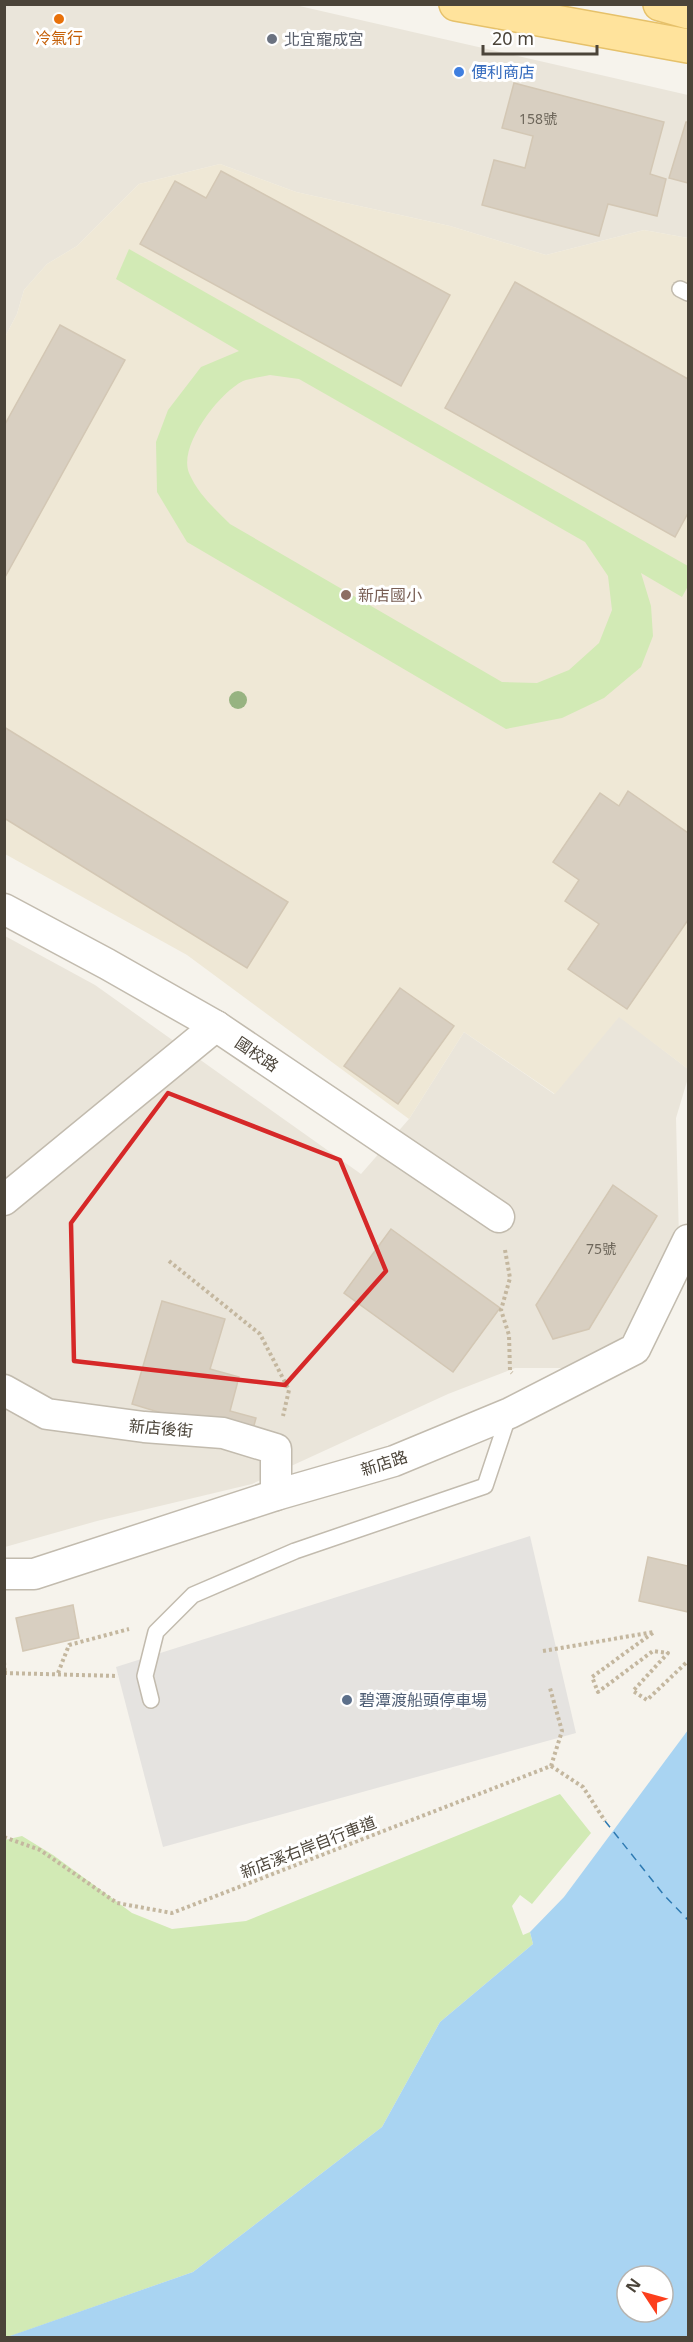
<svg xmlns="http://www.w3.org/2000/svg" width="693" height="2342" viewBox="0 0 693 2342" font-family="'Noto Sans','Noto Sans TC',sans-serif">
  <rect width="100%" height="100%" fill="#f6f3ec"/>
  <g fill="#eae5da">
    <path d="M5,5H295L688,95V238L644,230L546,255L450,226L296,192L220,164L139,184L77,246L47,264L24,290L17,314L5,337Z"/>
    <path d="M5,936L95,985L361,1174L409,1119L464,1032L554,1094L619,1016L688,1069V1078L676,1118L679,1239L620,1341L574,1368H515L448,1394L252,1484L97,1521L5,1547Z"/>
  </g>
  <path fill="#efe8d6" d="M220,164L296,192L450,226L546,255L644,230L688,238V1069L619,1017L555,1094L464,1032L409,1119L187,955L5,854V337L17,314L24,290L47,264L77,246L139,184Z"/>
  <g fill="#d2eab5" fill-rule="evenodd">
    <path d="M129,249L688,566V586L682,597L641,573L651,606L653,636L641,667L604,698L562,718L506,729L187,542L157,492L156,442L168,410L201,367L239,351L116,279ZM270,375L299,379L585,542L608,576L612,610L599,643L569,670L537,683L502,682L230,524C214,508 198,494 189,473C178,446 219,393 243,381C251,378 262,377 270,375Z"/>
    <path d="M560,1794L591,1833L532,1904L520,1895L512,1906L523,1935L530,1932L533,1944L440,2022L382,2127L193,2272L5,2338V1840L22,1836L53,1855L132,1913L172,1929L246,1921Z"/>
  </g>
  <path fill="#e5e3e0" d="M530,1536L576,1733L163,1847L116,1667Z"/>
  <path fill="#a9d4f2" fill-rule="evenodd" d="M688,1730V2337H7L193,2272L382,2127L440,2022L533,1944L530,1932L564,1897ZM627,2276H663V2312H627Z"/>
  <g fill="none" stroke-linecap="round" stroke-linejoin="round">
    <path stroke="#2e7ab2" stroke-width="1.5" stroke-dasharray="8 6" stroke-linecap="butt" d="M605,1821L664,1895L688,1920"/>
  </g>
  <g fill="#d8cfc1" stroke="#d3c7b4" stroke-width="1.5">
    <path d="M514,83L664,122L650,174L666,179L657,216L608,204L599,236L482,205L494,160L525,168L533,136L502,128Z"/>
    <path d="M686,122H688V183L669,178Z"/>
    <path d="M221,171L450,295L401,386L140,244L175,181L206,198Z"/>
    <path d="M515,282L688,379V513L675,537L445,408Z"/>
    <path d="M60,325L125,360L4,579V426Z"/>
    <path d="M4,727L288,902L247,968L4,818Z"/>
    <path d="M628,791L688,833V920L627,1009L568,969L599,924L565,901L579,880L553,862L600,793L619,806Z"/>
    <path d="M400,988L454,1026L398,1104L344,1066Z"/>
    <path d="M613,1185L657,1216L589,1329L553,1339L536,1305Z"/>
    <path d="M391,1229L500,1308L453,1372L344,1293Z"/>
    <path d="M162,1301L225,1319L210,1369L239,1377L230,1411L256,1418L250,1440L132,1404Z"/>
    <path d="M648,1557L688,1566V1612L639,1601Z"/>
    <path d="M73,1605L79,1638L23,1651L16,1618Z"/>
  </g>
  <g fill="none" stroke-linecap="round" stroke-linejoin="round">
    <g stroke="#c2bbae" stroke-width="18">
      <g id="service">
        <path d="M680,289L688,293"/>
        <path d="M151,1700L145,1676L156,1632L193,1595L295,1551L485,1486L509,1414"/>
      </g>
    </g>
    <g stroke="#c2bbae" stroke-width="33">
      <g id="minor">
        <path d="M4,909L107,964L216,1026L499,1217"/>
        <path d="M4,1200L216,1026"/>
        <path d="M4,1390L47,1414L144,1427L223,1433L276,1449V1495"/>
        <path d="M4,1574H34L276,1495L394,1461L510,1413L635,1349L688,1240"/>
      </g>
    </g>
    <g stroke="#e6c16a" stroke-width="36">
      <g id="primary">
        <path d="M456,4L688,46"/>
        <path d="M660,4L688,12"/>
      </g>
    </g>
    <g stroke="#c4b79f" stroke-width="4" stroke-dasharray="3 3" stroke-linecap="butt">
      <path d="M505,1250L510,1278L501,1310L509,1335L510,1371L512,1373"/>
      <path d="M169,1261L260,1334L289,1390L283,1416"/>
      <path d="M543,1651L654,1632L592,1677L598,1692L653,1651L668,1653L633,1691L647,1700L688,1661"/>
      <path d="M4,1662L5,1673"/>
      <path d="M4,1673L118,1676"/>
      <path d="M58,1673L69,1645L129,1629"/>
      <path d="M551,1766L583,1787L605,1821"/>
      <path d="M4,1837L40,1850L117,1903L172,1913L551,1766L562,1731L550,1688"/>
    </g>
    <use href="#service" stroke="#fff" stroke-width="15"/>
    <use href="#minor" stroke="#fff" stroke-width="30"/>
    <use href="#primary" stroke="#ffe39c" stroke-width="33"/>
  </g>
  <circle fill="#97b381" cx="238" cy="700" r="9"/>
  <path fill="none" stroke="#d62828" stroke-width="4.5" stroke-linejoin="round" d="M168,1093L340,1160L386,1271L285,1385L74,1361L71,1223Z"/>
  <circle fill="#e8710a" stroke="#fff" stroke-width="2" cx="59" cy="19" r="6"/>
  <circle fill="#6b7280" stroke="#fff" stroke-width="2" cx="272" cy="39" r="6"/>
  <circle fill="#3f7fe0" stroke="#fff" stroke-width="2" cx="459" cy="72" r="6"/>
  <circle fill="#8d6e63" stroke="#fff" stroke-width="2" cx="346" cy="595" r="6"/>
  <circle fill="#5c6f8a" stroke="#fff" stroke-width="2" cx="347" cy="1700" r="6"/>
  <g text-anchor="middle" dominant-baseline="central" stroke-width="6" stroke-linejoin="round" paint-order="stroke">
    <g font-size="14" fill="#6e675b">
      <text x="538" y="118">158號</text>
      <text x="601" y="1248">75號</text>
    </g>
    <g font-size="16" fill="#c56008" stroke="#fff">
      <text x="59" y="38">冷氣行</text>
    </g>
    <g font-size="16" fill="#5b616d" stroke="#fff" text-anchor="start">
      <text x="284" y="39">北宜寵成宮</text>
    </g>
    <g font-size="16" fill="#366cbe" stroke="#fff" text-anchor="start">
      <text x="471" y="72">便利商店</text>
    </g>
    <g font-size="16" fill="#785e54" stroke="#fff" text-anchor="start">
      <text x="358" y="595">新店國小</text>
    </g>
    <g font-size="16" fill="#4b4439" stroke="#fff">
      <text transform="translate(257 1054) rotate(34)">國校路</text>
      <text transform="translate(161 1428) rotate(5)">新店後街</text>
      <text transform="translate(384 1463) rotate(-18)">新店路</text>
      <text transform="translate(308 1847) rotate(-21)">新店溪右岸自行車道</text>
    </g>
    <g font-size="16" fill="#4e5e75" stroke="#fff" text-anchor="start">
      <text x="359" y="1700">碧潭渡船頭停車場</text>
    </g>
  </g>
  <rect width="693" height="2342" fill="none" stroke="#4b4439" stroke-width="12"/>
  <g transform="translate(645 2294) rotate(306)"><circle r="28" fill="#ffffff" stroke="#b7b4b0" stroke-width="1.5"/>
  <path d="M0-4.5L10 22L0 15L-10 22Z" fill="#fc3f1d"/>
  <text y="-9" font-size="16" font-weight="bold" text-anchor="middle" fill="#4b4439">N</text>
  </g>
  <path d="M483 45v9h114v-9" fill="none" stroke="#4b4439" stroke-width="3"/>
  <text x="492" y="45" font-size="18" fill="#4b4439" stroke="#ffffff" stroke-width="4.5" paint-order="stroke">20 m</text>
</svg>
